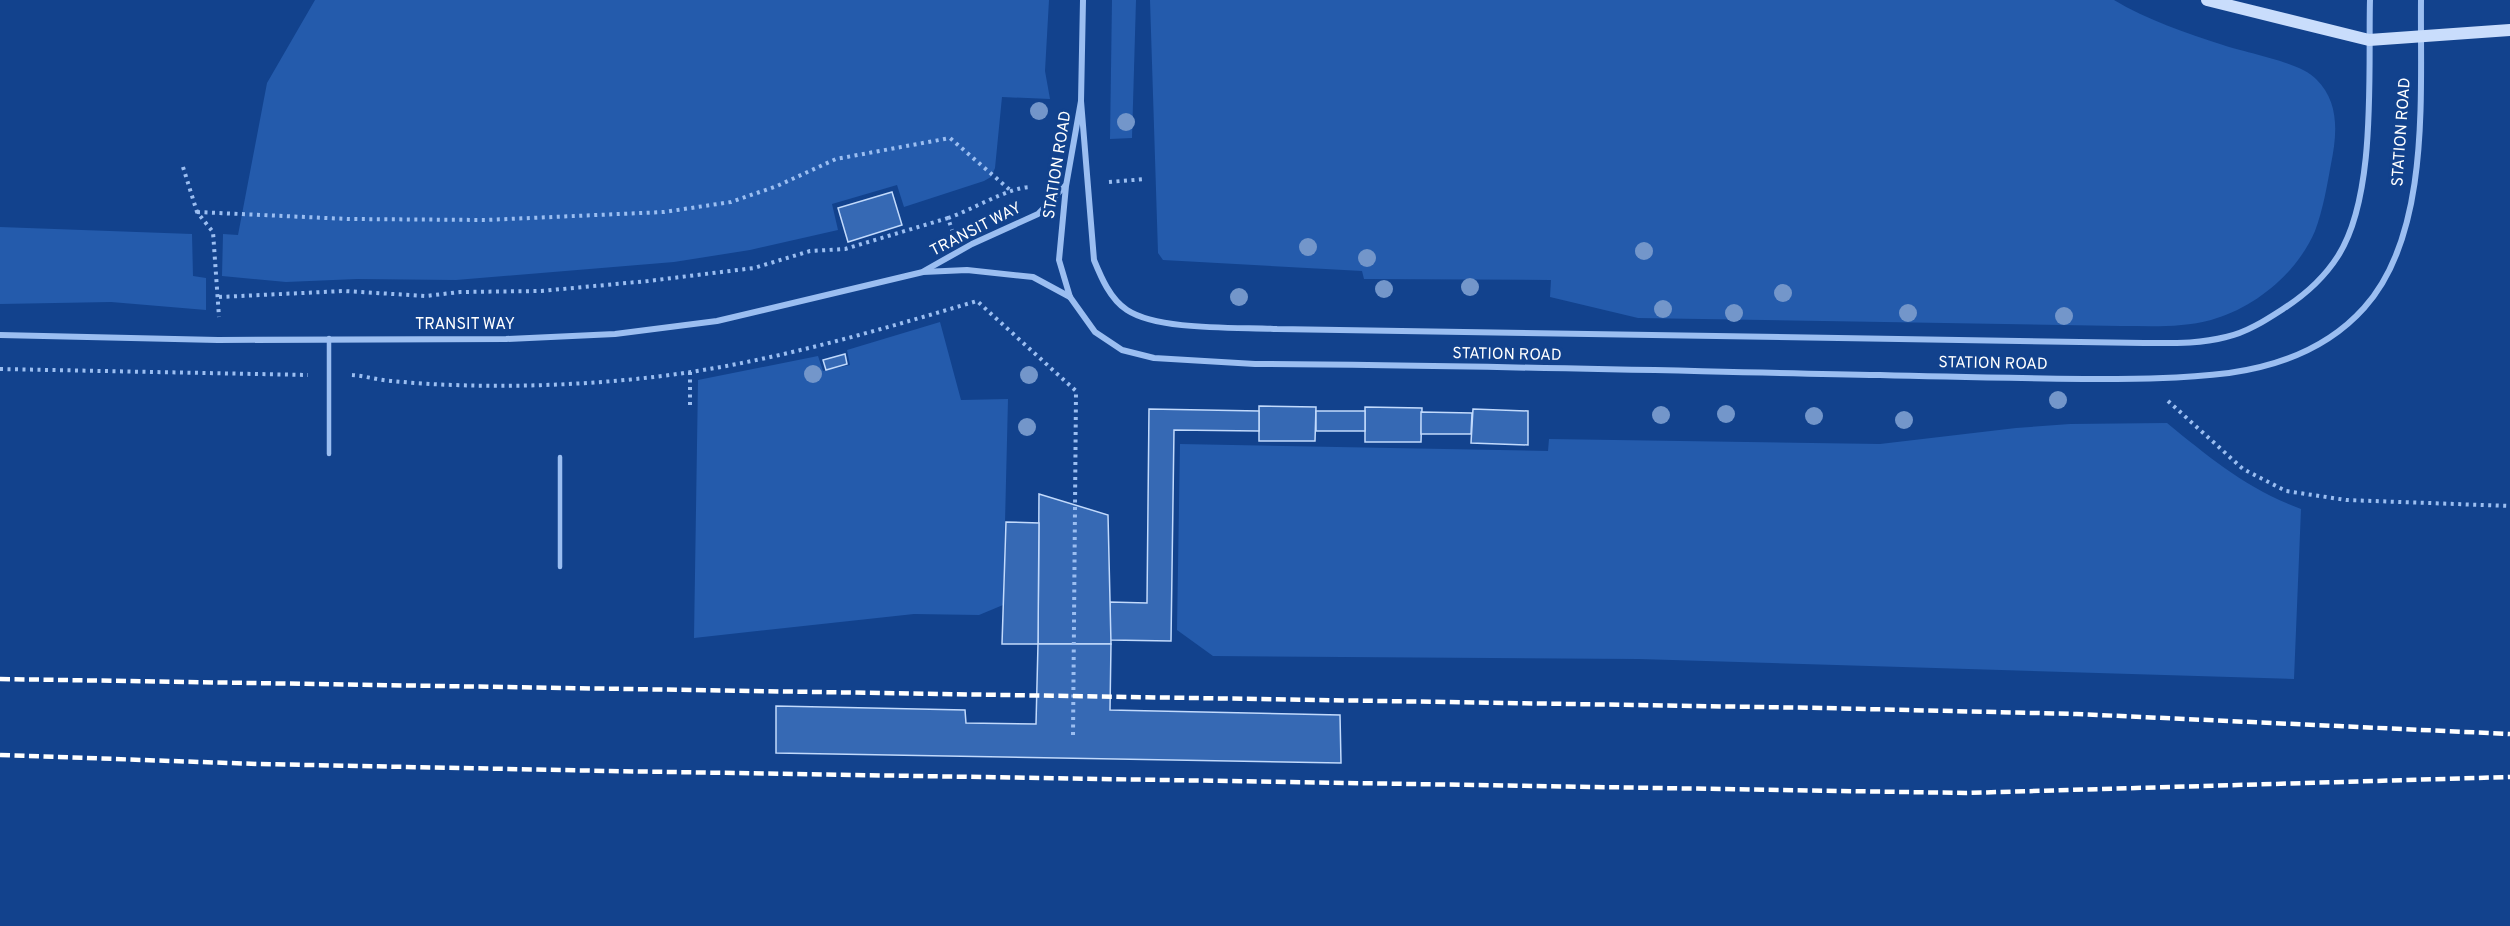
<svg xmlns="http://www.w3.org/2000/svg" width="2510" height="926" viewBox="0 0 2510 926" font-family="Overpass,sans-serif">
  <rect width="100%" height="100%" fill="#12428d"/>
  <g fill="#245bac">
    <path d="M315,0H1049L1045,71L1050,99L1002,97L995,168L991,177L984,181L904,207L897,185L832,204L838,230L750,250L674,262L456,280L357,279L286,282L222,276L223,234L238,235L267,83Z"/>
    <path d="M1112,0H1136L1132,138L1110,139Z"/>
    <path d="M1150,0H2114C2147,20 2186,33 2223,45C2246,53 2300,62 2316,79C2340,102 2337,135 2331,164C2327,186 2323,210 2315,231C2297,273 2255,308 2211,320C2182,328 2151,326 2121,326L1638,318L1550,297L1551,280L1364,279L1362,271L1163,260L1158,253Z"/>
    <path d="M0,227L192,234L193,276L206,278V310L111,302L0,304Z"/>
    <path d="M940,322L961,400L1008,399L1003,605L979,615L914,614L694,638L698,380L818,356L823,371L850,365L847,350Z"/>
    <path d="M2167,423C2210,458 2247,489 2301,509L2294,679L1639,659L1213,656L1177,630L1180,444L1548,451L1549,439L1880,444L2016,428L2070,424Z"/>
  </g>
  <g fill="#3669b4" stroke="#c2dafc" stroke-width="1.5">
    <path d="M892,192L902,225L848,242L838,208Z"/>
    <path d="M845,354L847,364L826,370L823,360Z"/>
    <path d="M1259,406L1316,407L1315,441H1259Z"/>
    <path d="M1365,407L1422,408L1421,442H1365Z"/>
    <path d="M1149,409L1259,411V431L1174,430L1171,641L1110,640V602L1147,603Z"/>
    <path d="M1473,409L1528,411V445L1471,443Z"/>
    <rect x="1316" y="411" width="49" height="20"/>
    <path d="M1421,412L1472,413L1471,434H1421Z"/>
    <path d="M1039,494L1108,515L1111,644H1038Z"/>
    <path d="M1006,522L1039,523L1038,644H1002Z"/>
    <path d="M1038,644H1111L1110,710L1340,715L1341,763L776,753V706L965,710L966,723L1036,724Z"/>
  </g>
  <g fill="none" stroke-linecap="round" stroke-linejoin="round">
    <g stroke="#9bbef1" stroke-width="4" stroke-dasharray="3 4.5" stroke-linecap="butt">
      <path d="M183,167L197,212L213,232L219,317"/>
      <path d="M1109,182L1145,179"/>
      <path d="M197,212L348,219L485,220L664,212L731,202L777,186L836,159L950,138L1010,190"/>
      <path d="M948,218C972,210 1007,188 1030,187"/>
      <path d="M219,297L344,291L426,296L460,292L541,291L648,281L754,268L810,251L845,249L948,218L952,230"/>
      <path d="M0,369L308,375"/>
      <path d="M690,372V406"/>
      <path d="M352,375C365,376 378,380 392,381C484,390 600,386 691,372C788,357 883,329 977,301L1076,391L1073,738"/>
      <path d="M2168,401L2243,469L2286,491L2346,500L2510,506"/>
    </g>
    <g stroke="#9bbef1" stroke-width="4.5">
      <path d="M329,338V454"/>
      <path d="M560,567V457"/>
    </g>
    <g stroke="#9bbef1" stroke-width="6">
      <path d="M1083,0L1081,101L1094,260C1101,277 1110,299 1127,310C1159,331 1238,327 1277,329L2144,343C2172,343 2199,344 2226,337C2246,333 2266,320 2283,309C2305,295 2324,278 2338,256C2377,195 2368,71 2370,0"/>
      <path d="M1081,101L1066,186L1059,260L1070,297L1095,332L1122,350L1154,358L1255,364C1463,365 1672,371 1880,375C1948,377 2016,378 2084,379C2132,379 2181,379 2229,373C2279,366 2329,347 2364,308C2431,234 2420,94 2421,0"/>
      <path d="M924,271L972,244L1038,214L1065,186"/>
      <path d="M0,335L218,340L506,339L615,334L717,321L923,272L967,270L1033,277L1070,297"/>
    </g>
    <path stroke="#c9ddfc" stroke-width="12" d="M2207,0L2369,40L2510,30"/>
    <g stroke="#fff" stroke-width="4.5" stroke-dasharray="10 4.5" stroke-linecap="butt">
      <path d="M0,679L1822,708L2077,714L2510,734"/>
      <path d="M0,755L259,764L610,771L1966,793L2510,777"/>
    </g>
  </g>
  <g fill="#7396ca">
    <circle cx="1039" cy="111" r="9"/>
    <circle cx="1126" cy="122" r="9"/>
    <circle cx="1308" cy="247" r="9"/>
    <circle cx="1644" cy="251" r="9"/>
    <circle cx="1367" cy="258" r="9"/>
    <circle cx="1470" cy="287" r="9"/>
    <circle cx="1384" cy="289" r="9"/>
    <circle cx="1783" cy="293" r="9"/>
    <circle cx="1239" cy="297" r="9"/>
    <circle cx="1663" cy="309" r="9"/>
    <circle cx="1734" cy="313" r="9"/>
    <circle cx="1908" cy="313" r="9"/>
    <circle cx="2064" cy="316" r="9"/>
    <circle cx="813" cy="374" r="9"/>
    <circle cx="1029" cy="375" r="9"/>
    <circle cx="2058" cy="400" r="9"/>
    <circle cx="1726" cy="414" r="9"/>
    <circle cx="1661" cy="415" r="9"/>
    <circle cx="1814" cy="416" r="9"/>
    <circle cx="1904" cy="420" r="9"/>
    <circle cx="1027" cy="427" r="9"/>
  </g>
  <g text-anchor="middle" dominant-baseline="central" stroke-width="6" stroke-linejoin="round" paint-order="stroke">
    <g font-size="16" fill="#fff" stroke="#12428d">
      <text transform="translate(2402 132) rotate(-86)">STATION ROAD</text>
      <text transform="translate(1058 165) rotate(-81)">STATION ROAD</text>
      <text transform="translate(976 230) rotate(-27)">TRANSIT WAY</text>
      <text x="465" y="325">TRANSIT WAY</text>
      <text transform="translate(1507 355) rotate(1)">STATION ROAD</text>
      <text transform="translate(1993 364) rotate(1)">STATION ROAD</text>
    </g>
  </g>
</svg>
